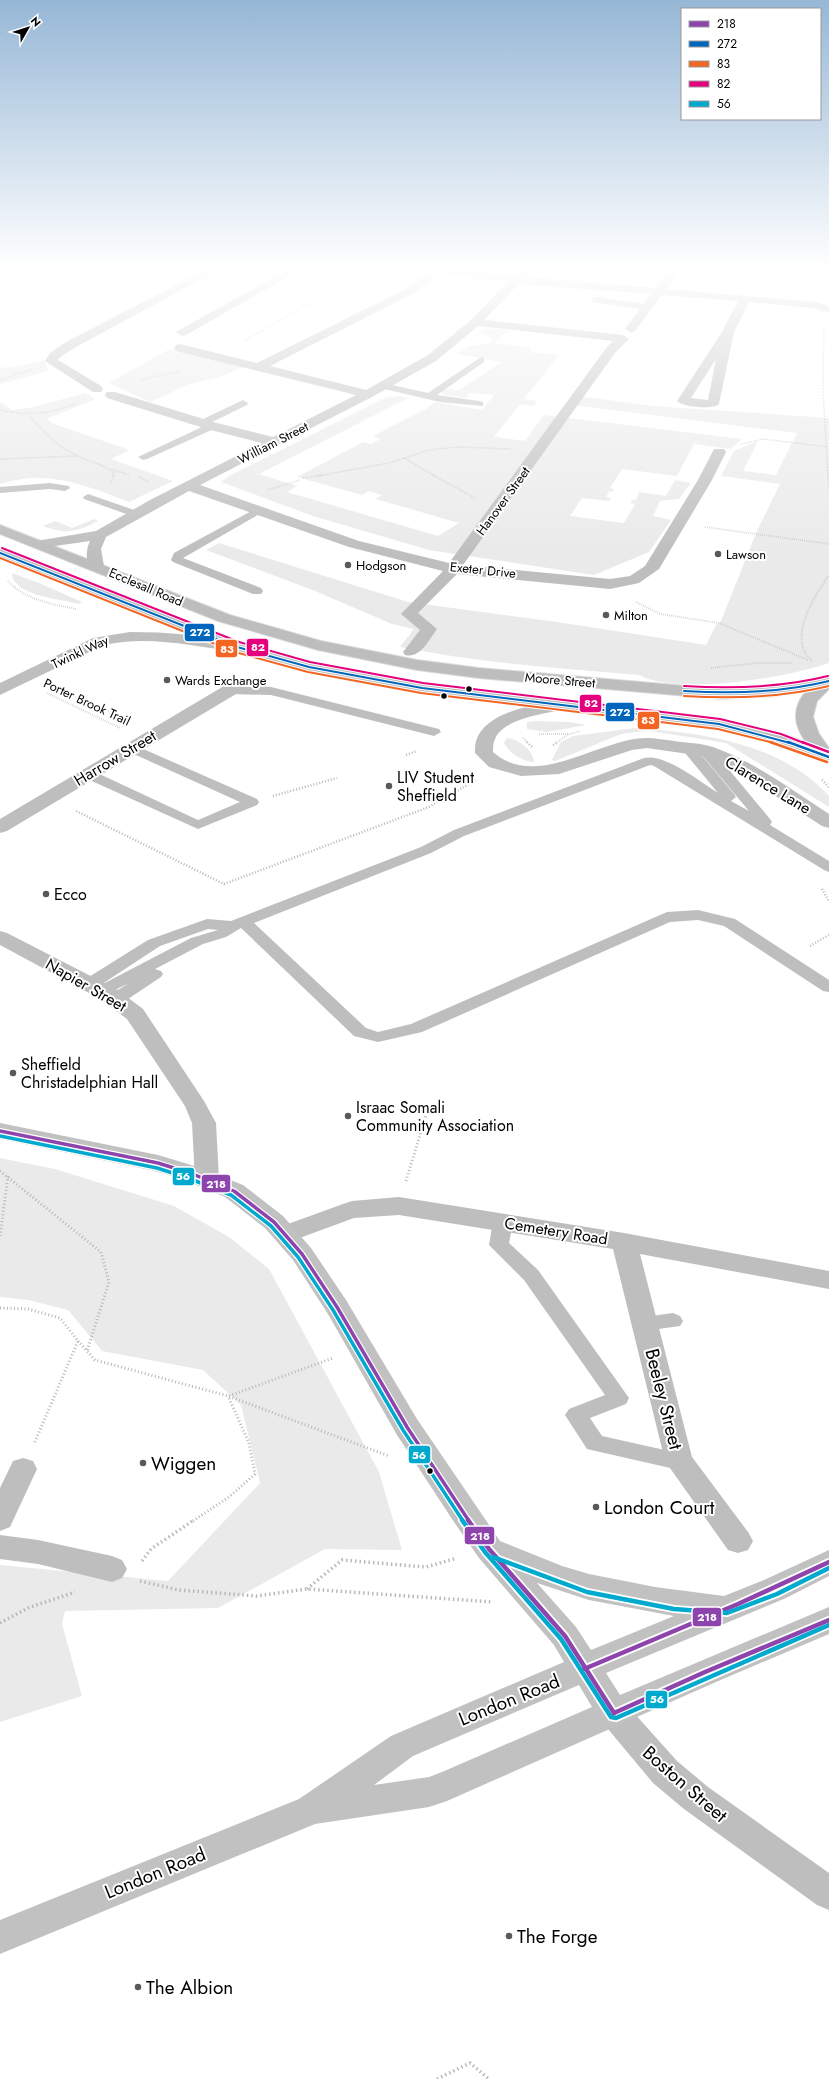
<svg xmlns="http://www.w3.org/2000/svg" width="829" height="2079" viewBox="0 0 829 2079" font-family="Jost,sans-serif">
  <rect width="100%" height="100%" fill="#fff"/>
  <g fill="#eaeaea">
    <path d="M485,328L510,331L503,334L495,343L532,348L530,352L559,355L524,399L537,401L534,406L520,404L494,437L525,441L544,415L742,439L730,449L694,444L677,476L622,469L610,488L614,489L613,492L609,491L606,497L611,498L609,501L582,498L570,516L624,523L635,504L630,503L632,500H636L639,492L666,496L675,480L691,483L679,499L660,501L653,516L671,520L649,552L594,575L429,550L313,516L221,482L231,475L387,397L399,396L408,398L259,474L297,486L287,492L438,536L459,523L376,499L382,495L369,491L362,495L297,477L363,442L371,444L381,439L373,436L426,409L435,402L482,410L494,395L469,393L466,398L445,395L441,392L446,389L459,390L502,362L457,354L467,347L490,343L493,339L479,332Z"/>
    <path d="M170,349L246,366L222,376L190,384L150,402L109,383Z"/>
    <path d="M45,360L48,371L0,384V368L20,366Z"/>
    <path d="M85,393L96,399L46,419L54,424L130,450L111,459L173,481L129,502C85,485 47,469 0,484V402L12,410L34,407Z"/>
    <path d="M578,396L653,406L829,418V663C786,678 679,696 639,675C559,668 479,663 400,647L414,629L392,624L315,591L206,550L219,543L408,602L557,622L706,645L716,625L721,621L757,531L780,484L721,476L734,451L758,441L743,471L776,475L797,433L572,405Z"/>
    <path d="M94,519L98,521C76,532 67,535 43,526L55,521L72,528Z"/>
    <path d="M12,573L39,583L82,602L79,604C62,599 12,596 12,573Z"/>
    <path d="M536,721L569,722L586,725L547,732L527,729V722Z"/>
    <path d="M635,728C704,733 780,743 829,796V807L726,743L650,731L637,732L621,734L555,761L552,760L561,742L573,736Z"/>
    <path d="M507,738C518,739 533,750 534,762C522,761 510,754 504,743Z"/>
    <path d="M0,1158L55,1169L174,1206L229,1237L269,1269L379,1472L402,1550L325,1549L218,1608L65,1611L62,1624L82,1696L0,1722V1565L168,1581L260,1483L241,1405L203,1370L102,1351L68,1310L28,1300L0,1297Z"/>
  </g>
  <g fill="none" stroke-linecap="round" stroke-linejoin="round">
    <g stroke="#dbdbdb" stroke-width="2">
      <g id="primary">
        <path d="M0,525L230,615L321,641L417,660L479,668L722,689L776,686L828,676L829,686L776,696L722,699L479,678L417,670L318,650L218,621L0,534Z"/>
        <path d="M0,549L243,644L311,662L422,683L719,719L786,735L829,750V759H819L774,743L719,729L422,693L309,672L231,650L0,558Z"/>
      </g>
    </g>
    <g stroke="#dbdbdb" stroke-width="2">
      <path id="highway" d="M829,676V689L817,701L813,717L819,734L829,748V762C819,760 814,754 808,745C802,737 796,728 796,717C795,699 813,680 829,676Z"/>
    </g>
    <g stroke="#b8b8b8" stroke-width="1.5" stroke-dasharray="0.5 1" stroke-linecap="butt">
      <path d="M824,285L825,266"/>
      <path d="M824,328L823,390L828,476"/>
      <path d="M244,341L375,266"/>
      <path d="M0,380L32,369"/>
      <path d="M140,380L180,371"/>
      <path d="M0,410C27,416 51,414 77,403"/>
      <path d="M30,416C44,433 58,447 78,456C90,462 103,464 113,472L114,476"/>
      <path d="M741,444L763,439L827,447"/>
      <path d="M404,458L435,476"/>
      <path d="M0,459L77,456"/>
      <path d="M111,469L129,475"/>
      <path d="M317,476L389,463L429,450L457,447L511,449"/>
    </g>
    <g stroke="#b8b8b8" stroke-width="2" stroke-dasharray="0.5 1.5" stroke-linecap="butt">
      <path d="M433,475L475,498"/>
      <path d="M828,475L829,490"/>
      <path d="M138,477L148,481"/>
      <path d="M303,478L322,475"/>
      <path d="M111,483L114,475"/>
      <path d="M268,490L300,480"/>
      <path d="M705,527L829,544"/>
      <path d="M8,581C25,600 52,604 76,609"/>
      <path d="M636,602L660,614L719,623L808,660"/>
      <path d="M812,661C809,657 804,653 803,648C796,623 816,595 829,575"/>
      <path d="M711,668L758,663H792"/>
      <path d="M57,688L131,721"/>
      <path d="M47,693L120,728"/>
      <path d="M539,734H570L580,731"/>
      <path d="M523,738L528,743"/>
      <path d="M556,743L569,734"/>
    </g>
    <g stroke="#b8b8b8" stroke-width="2.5" stroke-dasharray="1 2" stroke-linecap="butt">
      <path d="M527,742L533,748"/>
      <path d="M553,745L558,742"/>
      <path d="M406,755L417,751"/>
      <path d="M822,780L829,787"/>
      <path d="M273,796L337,778"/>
      <path d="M76,811L224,884L429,807L476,780"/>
      <path d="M822,889L829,901"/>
      <path d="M810,946L829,935"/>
    </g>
    <g stroke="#b8b8b8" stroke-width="3" stroke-dasharray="1 2.5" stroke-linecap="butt">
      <path d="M0,1171L101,1252L109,1282L87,1351"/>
      <path d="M406,1181L427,1112"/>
      <path d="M0,1236L8,1176"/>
      <path d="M0,1308L28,1309L60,1318L78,1341L34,1444"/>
      <path d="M78,1341L95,1360L228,1396L389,1456"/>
      <path d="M229,1396L333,1358"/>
      <path d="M193,1521L229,1497L255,1474L249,1443L228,1396"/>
    </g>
    <g stroke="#b8b8b8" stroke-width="3.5" stroke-dasharray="1.5 3" stroke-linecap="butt">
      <path d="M142,1561L151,1549L194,1520"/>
      <path d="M140,1581L179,1590L257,1596L307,1589L493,1602"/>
      <path d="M307,1589L342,1560L426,1567L457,1558"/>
      <path d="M0,1623L28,1608L75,1592"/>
      <path d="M437,2079L470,2063L489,2079"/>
    </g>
    <g fill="#bebebe" fill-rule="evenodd">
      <path d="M595,297L645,304L649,307L645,310L592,302L591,300Z"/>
      <path d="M481,357L484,358V362L437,395L479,401L483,402V406L440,402L380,388L378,386L383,383L428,393Z"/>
      <path d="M243,400L248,403L247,405L210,423L216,424L217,426L216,428L147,459L143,460L138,457L204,426L199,425L198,423L199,421Z"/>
      <path d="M50,483L69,486L70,488L65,491L50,489L0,493V487Z"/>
      <path d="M88,494L140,512L142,514L136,517L132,516L84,499L83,497Z"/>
      <path d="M257,508L263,511L261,513L183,558L261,588L263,591L261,594H253L173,562L171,560L174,553Z"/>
      <path d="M246,685L271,687L439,729L441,732L434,736L271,695L230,694L223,690L230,686Z"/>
      <path d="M132,744L257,799L259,802L257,805L198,829L83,777L81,774L83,771H93L198,820L240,802L127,751L125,748L127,745Z"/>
      <path d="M688,744L693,745L734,794L736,797L731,801L749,811L701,754L699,751L701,748H711L770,819L772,822L770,825L829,861V872L824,870L654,766L650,765L464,836L431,853L254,923L366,1028L378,1032L411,1024L667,912L698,910L735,919L829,980V992L823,991L724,926L698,920L670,922L422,1032L378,1042L354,1036L241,928L226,937L203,944L155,969L161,971L163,974L161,977L122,1003L116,1004L110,1003L108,999L110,995L129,983L103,996L97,995L95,991L97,987L191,938L218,930L208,929L160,946L96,988H84L82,984L84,980L148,940L207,919L231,921L421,847L454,830L644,758C665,753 700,782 718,793L681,748L683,745Z"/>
      <path d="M503,1215L510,1217L513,1222L509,1243L538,1270L629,1398L626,1404L590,1418L602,1436L687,1455L690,1461L687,1467L679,1470L587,1449L565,1415L569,1409L605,1395L524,1280L489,1245L493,1222L496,1217Z"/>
      <path d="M673,1313L680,1316L683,1321L680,1326L644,1331L637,1328L634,1323L637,1318Z"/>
    </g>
    <g fill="#bebebe" fill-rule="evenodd">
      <path d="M213,266H226L74,348L59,358L58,360L101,386L103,389L101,392H93L45,361L50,353L66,342Z"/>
      <path d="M294,266H307L186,335L182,336L176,332Z"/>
      <path d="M406,266H436L514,276L524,266H535L525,277L656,288L672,266H683L667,289L816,302L829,306V313L814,308L749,302L734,332L719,404C715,410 681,407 677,401L722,332L738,301L662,295L635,331L631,333L625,329L651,294L519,284L484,320L623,335L629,339L615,353L463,565L610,579L630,576L645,566L698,480L714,449H724L726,452L712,480L659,569L639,583L610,589L457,574L418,613L437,629C429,640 420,659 405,655L403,652L420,630L401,614L443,571L349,547L189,491L106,537L101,549L104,566L101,569H91C85,561 86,549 90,541L41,548L36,547L34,544L36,541L96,531L150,500L262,443L207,429L107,398L105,395L107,392H115L217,423L273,437L356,395L176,351L174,348L176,345L180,344L257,363L406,289L430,272L411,269ZM441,273L508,282L471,320L428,355L366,390L270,366L414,293ZM478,326L613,341L607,347L449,563L359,541L200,485L372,397L436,361ZM716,359L708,400L691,398Z"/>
      <path d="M130,632C167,632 207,635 243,644L245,647L243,650L237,652C194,646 147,635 104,645L0,695V683L93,638Z"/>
      <path d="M230,685L236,686L238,690L236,694L7,831L0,833V819L224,686Z"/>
      <path d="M565,699L571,700L574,704L571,708C550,713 504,717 495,739C493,743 493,748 493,752C537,791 599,738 647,738C656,738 665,740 674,741C687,743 701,743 713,747C755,762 792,790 829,814V828L822,826L732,768L702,756L647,748L632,750L559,774L521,776L489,767L475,753C475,749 475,744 476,741C486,710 539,704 565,699Z"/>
      <path d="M0,931L7,933L118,990L143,1009L204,1101L216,1123L219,1179L215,1185L207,1187L199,1185L195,1179L192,1123L185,1106L127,1019L102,1000L0,945Z"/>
      <path d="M399,1197L624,1233L829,1271V1289L640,1254L692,1457L748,1532L753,1541L748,1550L738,1553L728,1550L665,1461L613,1249L399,1215L354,1218L286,1243L277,1240L274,1234L277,1228L343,1204L352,1201Z"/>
      <path d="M23,1458L33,1461L37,1469L10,1527L0,1531V1488L13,1461Z"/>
      <path d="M0,1535L38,1540L112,1556L122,1560L127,1569L122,1578L112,1582L38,1564L0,1559Z"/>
      <path d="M614,1699L625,1703L677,1761L708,1787L829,1873V1910L817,1905L684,1809L653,1783L603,1723L598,1713L603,1703Z"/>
    </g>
    <path fill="#c1c1c1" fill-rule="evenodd" d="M0,1123L158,1155L198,1167L243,1185L283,1216L311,1248L346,1300L417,1419L500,1541L562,1566L589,1574L655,1587L724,1596L764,1580L829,1550V1576L786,1598L606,1673L620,1695L829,1607V1634L716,1682L447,1801L429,1807L315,1824L0,1954V1920L299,1799L391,1736L564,1662L554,1645L479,1558L454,1522L397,1435L328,1314L293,1260L265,1228L225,1197L182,1179L155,1171L0,1139ZM537,1583L589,1600L674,1616L591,1650L576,1627ZM579,1685L592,1707L442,1772L429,1777L374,1785L413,1756Z"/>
    <use href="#primary" fill="#bdbdbd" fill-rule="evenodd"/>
    <use href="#highway" fill="#bdbdbd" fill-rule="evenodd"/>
    <g stroke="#fff" stroke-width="6">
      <path id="bus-1-far1" d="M0,1131L158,1163L190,1173L234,1191L274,1222L302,1254L337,1307L407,1427L469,1521"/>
    </g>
    <g stroke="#fff" stroke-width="8">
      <g id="bus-1">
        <path d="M468,1520L489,1549L565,1636L614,1713"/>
        <path d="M584,1669L738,1604L829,1562"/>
        <path d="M614,1713L705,1672L829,1620"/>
      </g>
    </g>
    <g stroke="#fff" stroke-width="4">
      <g id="bus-2-far1">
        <path d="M0,553L237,647L309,667L422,688L719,724L790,743"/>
        <path d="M684,691C733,694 781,693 829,681"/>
      </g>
    </g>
    <g stroke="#fff" stroke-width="5">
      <path id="bus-2" d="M788,742L829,757"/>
    </g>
    <g stroke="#fff" stroke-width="4">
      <g id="bus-3-far1">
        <path d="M0,558L235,652L308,672L421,693L718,729L774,743"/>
        <path d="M684,696C733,699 781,698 829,686"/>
      </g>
    </g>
    <g stroke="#fff" stroke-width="5">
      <path id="bus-3" d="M770,742L827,762"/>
    </g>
    <g stroke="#fff" stroke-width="4">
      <g id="bus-4-far1">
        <path d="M2,548L239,642L310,662L423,683L720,719L781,734L804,743"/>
        <path d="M684,686C733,689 780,688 828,676"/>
      </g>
    </g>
    <g stroke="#fff" stroke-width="5">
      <path id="bus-4" d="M802,742L829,752"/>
    </g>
    <g stroke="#fff" stroke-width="6">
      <path id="bus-5-far1" d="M0,1136L157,1168L188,1178L231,1195L271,1226L298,1257L333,1310L403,1430L463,1521"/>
    </g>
    <g stroke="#fff" stroke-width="8">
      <g id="bus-5">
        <path d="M462,1520L485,1552L561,1639L611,1717L616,1718L829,1625"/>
        <path d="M493,1557L587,1592L674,1609L727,1613L777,1594L829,1568"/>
      </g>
    </g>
    <use href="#bus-1-far1" stroke="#8e44ad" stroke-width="3.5"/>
    <use href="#bus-1" stroke="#8e44ad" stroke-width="4.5"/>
    <use href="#bus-2-far1" stroke="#0065bd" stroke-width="2"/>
    <use href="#bus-2" stroke="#0065bd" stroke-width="2.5"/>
    <use href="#bus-3-far1" stroke="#f26522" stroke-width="2"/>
    <use href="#bus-3" stroke="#f26522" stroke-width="2.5"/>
    <use href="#bus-4-far1" stroke="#e5007d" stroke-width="2"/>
    <use href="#bus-4" stroke="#e5007d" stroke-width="2.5"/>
    <use href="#bus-5-far1" stroke="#00a9ce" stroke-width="3.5"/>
    <use href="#bus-5" stroke="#00a9ce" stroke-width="4.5"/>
  </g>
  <linearGradient id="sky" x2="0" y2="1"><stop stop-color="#96b7d6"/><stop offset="0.48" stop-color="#fff"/><stop offset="1" stop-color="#fff" stop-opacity="0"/></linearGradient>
  <rect width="829" height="557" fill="url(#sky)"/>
  <g fill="#595959" stroke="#fff" stroke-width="1.5">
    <circle cx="718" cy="554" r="4"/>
    <circle cx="348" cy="565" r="4"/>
    <circle cx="606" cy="615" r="4"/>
    <circle cx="167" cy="680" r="4"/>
    <circle cx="389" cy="786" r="4"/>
    <circle cx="46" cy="894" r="4"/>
    <circle cx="13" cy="1073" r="4"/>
    <circle cx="348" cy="1116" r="4"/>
    <circle cx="143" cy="1463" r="4"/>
    <circle cx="596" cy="1507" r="4"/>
    <circle cx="509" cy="1936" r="4"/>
    <circle cx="138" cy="1987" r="4"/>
  </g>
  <g fill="#000" stroke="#fff" stroke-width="1.5">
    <circle cx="469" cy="689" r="3.5"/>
    <circle cx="444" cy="696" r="3.5"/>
    <circle cx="430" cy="1471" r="3.5"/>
  </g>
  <g text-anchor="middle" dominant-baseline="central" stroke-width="4" stroke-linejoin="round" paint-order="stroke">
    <g font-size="13" fill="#000" stroke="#fff">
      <text transform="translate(273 443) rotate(-27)">William Street</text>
      <text transform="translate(503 501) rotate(-54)">Hanover Street</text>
      <text transform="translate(483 570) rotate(6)">Exeter Drive</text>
      <text transform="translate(146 587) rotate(23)">Ecclesall Road</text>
      <text transform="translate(80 652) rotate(-25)">Twinkl Way</text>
      <text transform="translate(560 680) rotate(5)">Moore Street</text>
      <text transform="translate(87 702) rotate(25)">Porter Brook Trail</text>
    </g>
    <g font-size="13" fill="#000" stroke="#fff" text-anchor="start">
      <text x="726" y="554">Lawson</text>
      <text x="356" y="565">Hodgson</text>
      <text x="614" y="615">Milton</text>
      <text x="175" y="680">Wards Exchange</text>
    </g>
    <g font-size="16" fill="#000" stroke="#fff">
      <text transform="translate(115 758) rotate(-31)">Harrow Street</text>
      <text transform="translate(768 785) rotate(31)">Clarence Lane</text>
      <text transform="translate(86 985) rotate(30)">Napier Street</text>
      <text transform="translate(556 1231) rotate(9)">Cemetery Road</text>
    </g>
    <g font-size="16" fill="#000" stroke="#fff" text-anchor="start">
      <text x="397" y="777">LIV Student<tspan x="397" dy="18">Sheffield</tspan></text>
      <text x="54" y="894">Ecco</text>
      <text x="21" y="1064">Sheffield<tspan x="21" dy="18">Christadelphian Hall</tspan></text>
      <text x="356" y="1107">Israac Somali<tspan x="356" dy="18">Community Association</tspan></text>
    </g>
    <g font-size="19" fill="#000" stroke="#fff">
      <text transform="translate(664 1399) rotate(76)">Beeley Street</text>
      <text transform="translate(509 1700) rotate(-22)">London Road</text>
      <text transform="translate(685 1784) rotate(41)">Boston Street</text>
      <text transform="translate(155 1873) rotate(-22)">London Road</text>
    </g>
    <g font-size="19" fill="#000" stroke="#fff" text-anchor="start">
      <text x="151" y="1463">Wiggen</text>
      <text x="604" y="1507">London Court</text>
      <text x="517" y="1936">The Forge</text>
      <text x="146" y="1987">The Albion</text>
    </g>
  </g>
  <g stroke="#fff" stroke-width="1.5">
    <rect x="184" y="623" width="31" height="19" rx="4" fill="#0065bd"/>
    <rect x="246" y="638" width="23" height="19" rx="4" fill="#e5007d"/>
    <rect x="215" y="639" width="23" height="19" rx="4" fill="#f26522"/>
    <rect x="579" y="694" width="23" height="19" rx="4" fill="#e5007d"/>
    <rect x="605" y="702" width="30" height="20" rx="4" fill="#0065bd"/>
    <rect x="637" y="711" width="23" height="19" rx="4" fill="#f26522"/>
    <rect x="172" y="1167" width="23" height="19" rx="4" fill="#00a9ce"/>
    <rect x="201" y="1174" width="30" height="19" rx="4" fill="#8e44ad"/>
    <rect x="408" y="1445" width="23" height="19" rx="4" fill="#00a9ce"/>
    <rect x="464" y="1526" width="31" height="19" rx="4" fill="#8e44ad"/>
    <rect x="692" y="1607" width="30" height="20" rx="4" fill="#8e44ad"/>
    <rect x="645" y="1690" width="23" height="19" rx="4" fill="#00a9ce"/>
  </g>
  <g font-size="11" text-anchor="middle" font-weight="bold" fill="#fff">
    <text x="200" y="636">272</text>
    <text x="258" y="651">82</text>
    <text x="227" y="653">83</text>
    <text x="591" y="707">82</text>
    <text x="620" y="716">272</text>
    <text x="648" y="724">83</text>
    <text x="183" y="1180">56</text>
    <text x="216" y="1188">218</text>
    <text x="419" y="1459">56</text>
    <text x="480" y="1540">218</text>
    <text x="707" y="1621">218</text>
    <text x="657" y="1703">56</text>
  </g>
  <rect x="681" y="8" width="140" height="112" fill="#ffffff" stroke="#999999"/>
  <rect x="689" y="21" width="20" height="6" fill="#8e44ad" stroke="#999999"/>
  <text x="717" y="28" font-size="12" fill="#000000">218</text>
  <rect x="689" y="41" width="20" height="6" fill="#0065bd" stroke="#999999"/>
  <text x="717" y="48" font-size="12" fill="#000000">272</text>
  <rect x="689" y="61" width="20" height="6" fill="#f26522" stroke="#999999"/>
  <text x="717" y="68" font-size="12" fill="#000000">83</text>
  <rect x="689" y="81" width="20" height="6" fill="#e5007d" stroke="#999999"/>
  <text x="717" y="88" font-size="12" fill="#000000">82</text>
  <rect x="689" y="101" width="20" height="6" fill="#00a9ce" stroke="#999999"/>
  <text x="717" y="108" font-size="12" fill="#000000">56</text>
  <g transform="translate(28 28) rotate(51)" stroke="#ffffff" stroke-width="3" paint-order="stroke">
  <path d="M0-3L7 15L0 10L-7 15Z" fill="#000000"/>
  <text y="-6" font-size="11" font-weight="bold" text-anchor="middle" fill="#000000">N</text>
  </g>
</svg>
